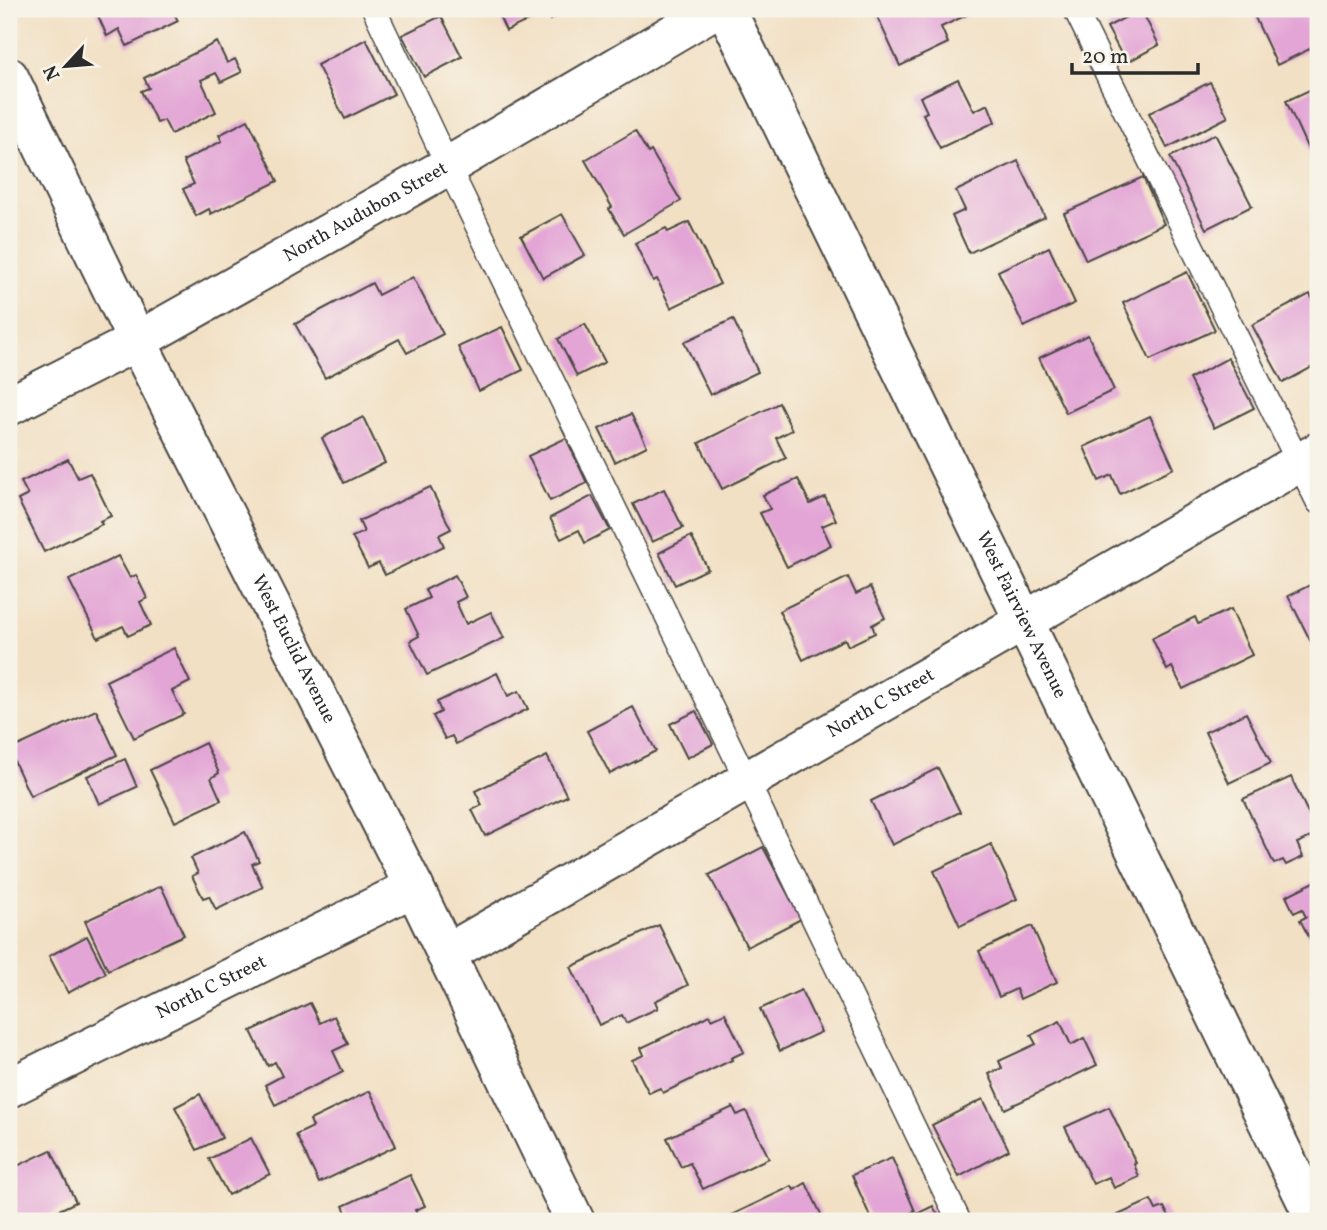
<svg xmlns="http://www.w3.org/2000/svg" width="1327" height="1230" viewBox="0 0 1327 1230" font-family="Vollkorn,serif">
  <rect width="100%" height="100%" fill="#f7f3e8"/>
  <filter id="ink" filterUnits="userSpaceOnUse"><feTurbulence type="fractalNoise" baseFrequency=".0143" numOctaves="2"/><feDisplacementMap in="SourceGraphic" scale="14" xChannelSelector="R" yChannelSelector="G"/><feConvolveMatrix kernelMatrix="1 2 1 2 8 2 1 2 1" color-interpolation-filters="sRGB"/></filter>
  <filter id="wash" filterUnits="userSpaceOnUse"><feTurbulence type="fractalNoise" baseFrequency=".00686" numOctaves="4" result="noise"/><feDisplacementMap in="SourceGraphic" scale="28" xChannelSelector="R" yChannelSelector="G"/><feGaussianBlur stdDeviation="1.57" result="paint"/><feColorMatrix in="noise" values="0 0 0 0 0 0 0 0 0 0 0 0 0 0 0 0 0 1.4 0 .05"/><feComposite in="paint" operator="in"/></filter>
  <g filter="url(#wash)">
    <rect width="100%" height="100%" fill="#f2e0c4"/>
    <g id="blocks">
      <g fill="#e3a5d6">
        <path d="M95,9H172L178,21L127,46L119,29L107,36Z"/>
        <path d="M496,9H574L550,20L546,12L506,31Z"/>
        <path d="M882,9H971L973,12L941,27L948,43L900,66L875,12Z"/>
        <path d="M1141,9L1159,45L1126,63L1107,27Z"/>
        <path d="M1257,9H1305L1306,10L1317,9L1318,21L1313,24L1318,36V45L1277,65L1252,11Z"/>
        <path d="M441,16L462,57L424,77L402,35Z"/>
        <path d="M366,39L394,94L345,119L317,65Z"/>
        <path d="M217,42L227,63L235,59L242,72L221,82L216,73L201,80L216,112L171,134L164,120L157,123L141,91L149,88L144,78Z"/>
        <path d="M958,79L974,111L988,104L995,122L940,148L923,114L927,112L920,97Z"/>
        <path d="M1210,82L1228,117L1167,148L1149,113Z"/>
        <path d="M1318,86V152L1311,156L1286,101Z"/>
        <path d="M248,120L278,181L211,214L209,209L196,216L183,189L194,184L183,161L222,141L219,135Z"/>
        <path d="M635,131L648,153L651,151L681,201L624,234L609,209L612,207L585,160Z"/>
        <path d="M1215,134L1252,206L1206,229L1170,157Z"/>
        <path d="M1018,161L1045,217L969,253L952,216L965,210L956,191Z"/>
        <path d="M1143,177L1164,224L1086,260L1064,213Z"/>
        <path d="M562,214L585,255L543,278L521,236Z"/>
        <path d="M689,222L720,284L671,308L657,279L653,281L635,243L666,228L668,232Z"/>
        <path d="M1049,247L1075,303L1024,327L998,271Z"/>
        <path d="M1187,272L1215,330L1150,360L1123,303Z"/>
        <path d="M413,277L443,334L407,353L399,339L325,378L295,324L372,283L378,295Z"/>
        <path d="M1310,294L1318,310V364L1283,383L1252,325Z"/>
        <path d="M733,319L758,372L710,395L684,342Z"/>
        <path d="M585,324L605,362L577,376L558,339Z"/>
        <path d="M502,327L523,370L479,391L458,347Z"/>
        <path d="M1088,335L1114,390L1066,413L1039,358Z"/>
        <path d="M1228,358L1254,408L1214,428L1189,379Z"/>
        <path d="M779,403L792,430L776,438L786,458L722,489L699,443Z"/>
        <path d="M631,414L647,446L615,462L599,429Z"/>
        <path d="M1150,416L1174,468L1120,494L1112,475L1099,481L1084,447Z"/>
        <path d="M363,417L385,463L344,483L322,438Z"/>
        <path d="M566,438L587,483L550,501L528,456Z"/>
        <path d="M68,459L78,478L90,473L111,516L100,521L102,524L44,552L18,500L28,495L21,482Z"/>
        <path d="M798,479L810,504L825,497L836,520L822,526L831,545L787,567L760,513L770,509L763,495Z"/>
        <path d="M430,487L451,529L439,535L444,546L385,575L379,563L368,568L352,537L364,532L359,521Z"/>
        <path d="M664,489L683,528L652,542L633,504Z"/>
        <path d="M592,496L610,530L585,543L579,530L561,539L550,518Z"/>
        <path d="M691,536L708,569L675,585L659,553Z"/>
        <path d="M118,556L130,578L136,575L147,598L140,602L151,625L128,636L123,626L98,638L69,580Z"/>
        <path d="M455,575L466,597L456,602L466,624L491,612L504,638L427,675L410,641L419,636L406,609L429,598L425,590Z"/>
        <path d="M848,577L856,594L870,587L885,618L872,625L875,633L848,646L845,639L803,660L779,611Z"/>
        <path d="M1318,581V638L1311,642L1288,596Z"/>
        <path d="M1231,609L1252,655L1183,689L1172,667L1167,670L1152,638L1195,617L1198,624Z"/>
        <path d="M174,648L190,682L172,691L184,714L134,738L106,681Z"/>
        <path d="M497,673L508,696L519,691L528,709L456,744L452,736L445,739L433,716L441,712L437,702Z"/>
        <path d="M633,707L656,751L610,774L587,731Z"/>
        <path d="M96,710L117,755L30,796L9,750Z"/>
        <path d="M696,711L713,744L687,758L670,724Z"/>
        <path d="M1246,713L1271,763L1229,783L1205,732Z"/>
        <path d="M205,743L219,773L211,778L221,800L175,822L150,770Z"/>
        <path d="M547,756L567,796L485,836L472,810L482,805L475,791Z"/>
        <path d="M125,759L137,787L99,804L87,776Z"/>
        <path d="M938,768L960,812L892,845L871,801Z"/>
        <path d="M1291,777L1318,834L1297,843L1303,857L1286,865L1283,860L1274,864L1243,799Z"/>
        <path d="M245,832L259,861L252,864L263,887L216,910L209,896L203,898L192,876L198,873L191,858Z"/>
        <path d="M991,844L1017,899L960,926L934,871Z"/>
        <path d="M763,847L801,919L747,947L709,875Z"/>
        <path d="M1318,880V941L1316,936L1310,939L1300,920L1306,917L1302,909L1294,913L1286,896Z"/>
        <path d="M161,886L184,935L108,970L85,921Z"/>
        <path d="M659,925L688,985L655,1001L658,1008L626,1023L622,1015L599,1025L571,967Z"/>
        <path d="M1032,926L1057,982L1020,999L1016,989L999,997L979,951Z"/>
        <path d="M87,936L106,973L68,993L49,956Z"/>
        <path d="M801,990L821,1032L780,1051L760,1009Z"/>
        <path d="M310,1003L320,1023L334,1016L348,1044L333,1051L343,1072L275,1105L265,1085L282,1076L275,1062L268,1066L251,1031Z"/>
        <path d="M725,1013L744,1052L731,1058L732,1060L663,1093L660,1088L649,1093L632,1060L644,1055L641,1048L710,1015L712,1019Z"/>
        <path d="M1060,1021L1071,1045L1084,1038L1097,1065L1005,1109L989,1074L1002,1068L999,1061L1036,1044L1031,1035Z"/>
        <path d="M370,1091L396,1146L319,1183L296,1135L313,1127L310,1120Z"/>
        <path d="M200,1094L222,1138L197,1150L175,1107Z"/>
        <path d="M983,1099L1009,1150L959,1177L932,1125Z"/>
        <path d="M733,1107L737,1115L746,1111L769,1158L703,1189L690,1163L681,1167L667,1138Z"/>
        <path d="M1109,1107L1136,1163L1134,1164L1139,1177L1114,1188L1109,1177L1093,1184L1065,1127Z"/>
        <path d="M251,1138L270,1174L228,1195L209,1159Z"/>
        <path d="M51,1150L76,1202L36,1221H9V1159L13,1168Z"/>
        <path d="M892,1158L915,1211L891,1221H872L852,1175Z"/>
        <path d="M410,1175L425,1206L415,1210L420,1221H350L343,1206Z"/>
        <path d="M806,1183L821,1214L810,1220L811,1221H719L792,1186L794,1190Z"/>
        <path d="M1151,1200L1156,1210L1164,1207L1171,1221H1105Z"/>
        <path d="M933,1206L941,1221H902Z"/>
      </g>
    </g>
  </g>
  <g filter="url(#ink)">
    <use href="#blocks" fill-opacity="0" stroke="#494642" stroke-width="2"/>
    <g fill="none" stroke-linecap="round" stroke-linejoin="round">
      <g stroke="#494642" stroke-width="26">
        <g id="service">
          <path d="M374,9L448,166L747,781L959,1221"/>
          <path d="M1075,9L1318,502"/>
        </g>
      </g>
      <g stroke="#494642" stroke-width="42">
        <g id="minor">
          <path id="s1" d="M726,9L1316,1221"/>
          <path id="s2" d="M9,77L137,341L414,887L575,1221"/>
          <path id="s3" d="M9,406L137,341L448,166L715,9"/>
          <path id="s4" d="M446,954L1318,452"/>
          <path id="s5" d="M9,1088L414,887"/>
        </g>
      </g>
      <use href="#service" stroke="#fff" stroke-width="23"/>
      <use href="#minor" stroke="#fff" stroke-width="38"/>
    </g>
  </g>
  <g text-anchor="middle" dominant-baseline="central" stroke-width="5" stroke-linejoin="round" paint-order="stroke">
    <g font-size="19" fill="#2b2b2b" stroke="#f7f3e8">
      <text stroke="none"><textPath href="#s3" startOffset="406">North Audubon Street</textPath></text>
      <text stroke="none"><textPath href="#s1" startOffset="674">West Fairview Avenue</textPath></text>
      <text stroke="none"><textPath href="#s2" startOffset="639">West Euclid Avenue</textPath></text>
      <text stroke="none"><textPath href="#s4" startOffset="502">North C Street</textPath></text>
      <text stroke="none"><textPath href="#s5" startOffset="226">North C Street</textPath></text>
    </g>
  </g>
  <rect width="1327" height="1230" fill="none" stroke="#f7f3e8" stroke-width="35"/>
  <g transform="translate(66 66) rotate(244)" stroke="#f7f3e8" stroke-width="5" paint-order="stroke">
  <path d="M0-5L12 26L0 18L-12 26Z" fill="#2b2b2b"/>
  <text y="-10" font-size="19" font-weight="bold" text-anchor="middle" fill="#2b2b2b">N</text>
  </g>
  <path d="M1072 63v10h126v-10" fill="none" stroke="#2b2b2b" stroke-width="3.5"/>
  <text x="1082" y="63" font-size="21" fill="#2b2b2b" stroke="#f7f3e8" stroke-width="5" paint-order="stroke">20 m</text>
</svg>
